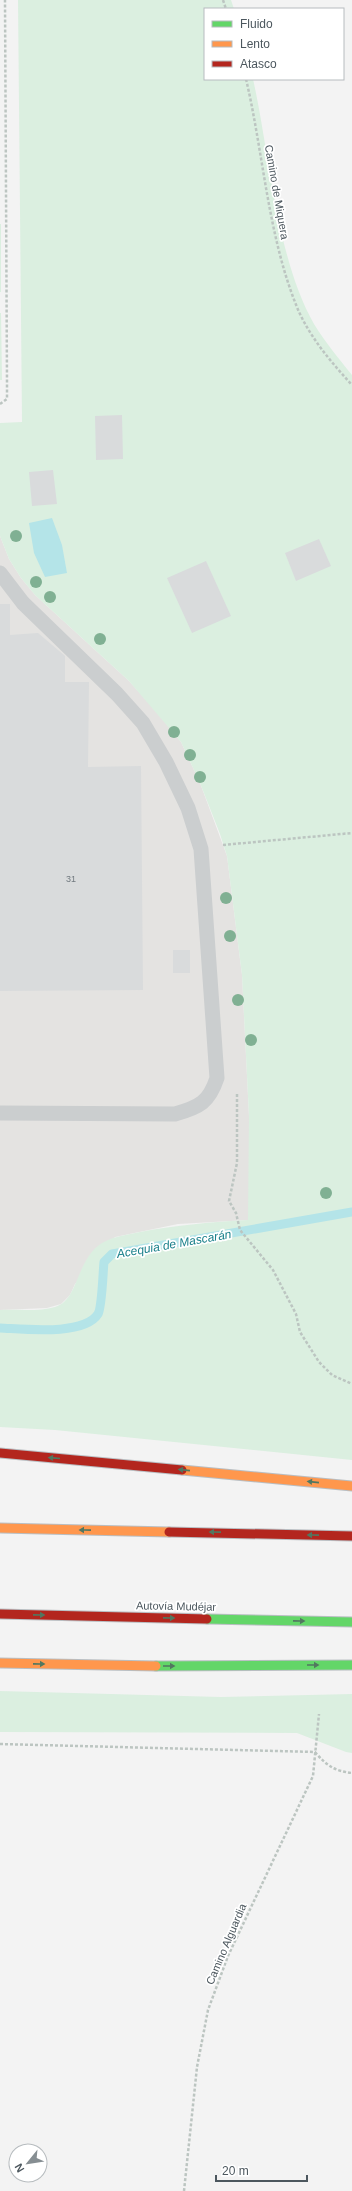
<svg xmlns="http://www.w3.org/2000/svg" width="352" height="2191" viewBox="0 0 352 2191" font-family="Arial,sans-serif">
  <rect width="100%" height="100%" fill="#f3f3f3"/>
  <path fill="#e4e3e1" d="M0,536L9,559L21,578L35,595L129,681L155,710L181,742L200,783L227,856L242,975L249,1116V1220L178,1224L115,1237L75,1284L70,1295L61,1304L47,1308L0,1310Z"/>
  <g fill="#dbefe0">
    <path d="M18,0H231L234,9H205V79H253C270,155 276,257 314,324C325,342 339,359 352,375V1460L55,1430L0,1427V1310C17,1309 38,1312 55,1307C79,1300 76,1259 102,1243C114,1236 127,1235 140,1232C176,1225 212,1222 248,1220L249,1116L242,975L227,856L220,834L200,783L181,742L129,681L35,595L21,578L9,559L0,536V423L22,422Z"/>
    <rect x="0" y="224" width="1" height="68"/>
    <path d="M0,313H1L2,380H0Z"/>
    <path d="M0,1691L221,1697L352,1694V1753L346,1752L297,1733L0,1732Z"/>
  </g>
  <path fill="#b4e4e8" d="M52,518L62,545L67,573L45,577L34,553L29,523Z"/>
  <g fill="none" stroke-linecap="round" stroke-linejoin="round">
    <path stroke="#b4e4e8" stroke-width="9" d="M0,1328C24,1329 84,1336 98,1314C102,1308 103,1271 104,1262L112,1254L352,1212"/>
  </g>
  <g fill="#d9dbdc">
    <path d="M122,415L123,459L96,460L95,416Z"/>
    <path d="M53,470L57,504L32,506L29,472Z"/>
    <path d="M319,539L331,566L296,581L285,553Z"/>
    <path d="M206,561L231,616L192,633L167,578Z"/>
    <path d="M0,604H10V635L38,633L65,656V682H89L88,767L141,766L143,990L0,991Z"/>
    <rect x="173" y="950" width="17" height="23"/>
  </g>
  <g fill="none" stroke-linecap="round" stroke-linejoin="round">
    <g stroke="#b9bec2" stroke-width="11">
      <g id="fast">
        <path d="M207,1619L352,1622"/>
        <path d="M156,1666L352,1665"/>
      </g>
    </g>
    <g stroke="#b9bec2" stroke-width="11">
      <g id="slow">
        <path d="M182,1470L352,1486"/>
        <path d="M0,1528L169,1532"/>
        <path d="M0,1663L156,1666"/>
      </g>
    </g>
    <g stroke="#b9bec2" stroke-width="11">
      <g id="jam">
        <path d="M0,1453L182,1470"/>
        <path d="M169,1532L352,1536"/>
        <path d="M0,1614L207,1619"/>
      </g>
    </g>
    <g stroke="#bcc5c1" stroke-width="2.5" stroke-dasharray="3 2" stroke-linecap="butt">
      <path d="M223,0L226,9"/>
      <path d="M246,79C264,156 268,239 299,312C312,340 332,363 352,385"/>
      <path d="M0,404L7,399V383L5,0"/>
      <path d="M223,845L352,833"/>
      <path d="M237,1094V1163L229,1201L236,1213L240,1230L273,1270L296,1314L300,1332L319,1362L332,1375L352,1384"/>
      <path d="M0,1744L315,1752C326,1765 334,1771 352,1773"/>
      <path d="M184,2191L197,2067L208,2010L228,1956L313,1776L319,1714"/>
    </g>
    <path stroke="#cbcecf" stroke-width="15" d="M0,573L23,603L117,694L143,723L166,762L188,808L201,849L217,1078C209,1102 200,1107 175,1114L0,1113"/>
    <use href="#fast" stroke="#63d668" stroke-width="9"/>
    <use href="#slow" stroke="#ff974d" stroke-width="9"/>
    <use href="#jam" stroke="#b3261e" stroke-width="9"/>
  </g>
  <g fill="#80b093">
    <circle cx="16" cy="536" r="6"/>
    <circle cx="36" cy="582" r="6"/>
    <circle cx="50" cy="597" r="6"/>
    <circle cx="100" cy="639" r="6"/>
    <circle cx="174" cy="732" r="6"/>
    <circle cx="190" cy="755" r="6"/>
    <circle cx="200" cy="777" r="6"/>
    <circle cx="226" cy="898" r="6"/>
    <circle cx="230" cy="936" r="6"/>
    <circle cx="238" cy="1000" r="6"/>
    <circle cx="251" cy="1040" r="6"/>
    <circle cx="326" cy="1193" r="6"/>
  </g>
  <defs><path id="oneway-solid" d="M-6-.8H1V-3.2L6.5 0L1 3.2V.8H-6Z"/></defs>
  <g fill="#527760">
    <use href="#oneway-solid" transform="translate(54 1458) rotate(-175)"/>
    <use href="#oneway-solid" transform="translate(184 1470) rotate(-174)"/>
    <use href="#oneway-solid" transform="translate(313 1482) rotate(-174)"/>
    <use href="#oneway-solid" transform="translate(85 1530) rotate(-179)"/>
    <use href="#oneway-solid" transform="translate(215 1532) rotate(-179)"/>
    <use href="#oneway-solid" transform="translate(313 1535) rotate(-179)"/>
    <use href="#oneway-solid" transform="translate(39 1615) rotate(1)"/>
    <use href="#oneway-solid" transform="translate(169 1618) rotate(1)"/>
    <use href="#oneway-solid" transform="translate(299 1621) rotate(1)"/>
    <use href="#oneway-solid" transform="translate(39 1664) rotate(1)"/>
    <use href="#oneway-solid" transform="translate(313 1665)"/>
    <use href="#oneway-solid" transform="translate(169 1666)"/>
  </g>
  <g text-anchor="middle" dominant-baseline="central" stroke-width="3.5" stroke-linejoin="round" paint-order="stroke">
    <g font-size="9" fill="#71797f">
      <text x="71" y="879">31</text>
    </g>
    <g font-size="11" fill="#4c575e" stroke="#fff">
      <text transform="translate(277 192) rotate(80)">Camino de Miquera</text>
      <text transform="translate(176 1606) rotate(1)">Autovía Mudéjar</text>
      <text transform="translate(226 1944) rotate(-67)">Camino Alguardia</text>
    </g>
    <g font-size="12" font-style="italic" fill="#1a808b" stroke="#fff">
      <text transform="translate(174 1244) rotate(-10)">Acequia de Mascarán</text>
    </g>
  </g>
  <rect x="204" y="8" width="140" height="72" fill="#ffffff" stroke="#b7bcbf"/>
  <rect x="212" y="21" width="20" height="6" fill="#63d668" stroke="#b7bcbf"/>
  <text x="240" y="28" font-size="12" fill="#4c575e">Fluido</text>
  <rect x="212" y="41" width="20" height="6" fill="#ff974d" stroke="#b7bcbf"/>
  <text x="240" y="48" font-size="12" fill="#4c575e">Lento</text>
  <rect x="212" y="61" width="20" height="6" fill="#b3261e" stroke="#b7bcbf"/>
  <text x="240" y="68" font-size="12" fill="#4c575e">Atasco</text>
  <g transform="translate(28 2163) rotate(240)"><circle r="19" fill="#ffffff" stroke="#b7bcbf"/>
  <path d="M0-3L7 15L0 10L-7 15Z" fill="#868e92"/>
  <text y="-6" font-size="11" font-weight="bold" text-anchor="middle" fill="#4c575e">N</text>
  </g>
  <path d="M216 2175v6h91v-6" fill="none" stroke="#4c575e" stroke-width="2"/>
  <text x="222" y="2175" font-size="12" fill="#4c575e" stroke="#ffffff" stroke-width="3" paint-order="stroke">20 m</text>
</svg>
